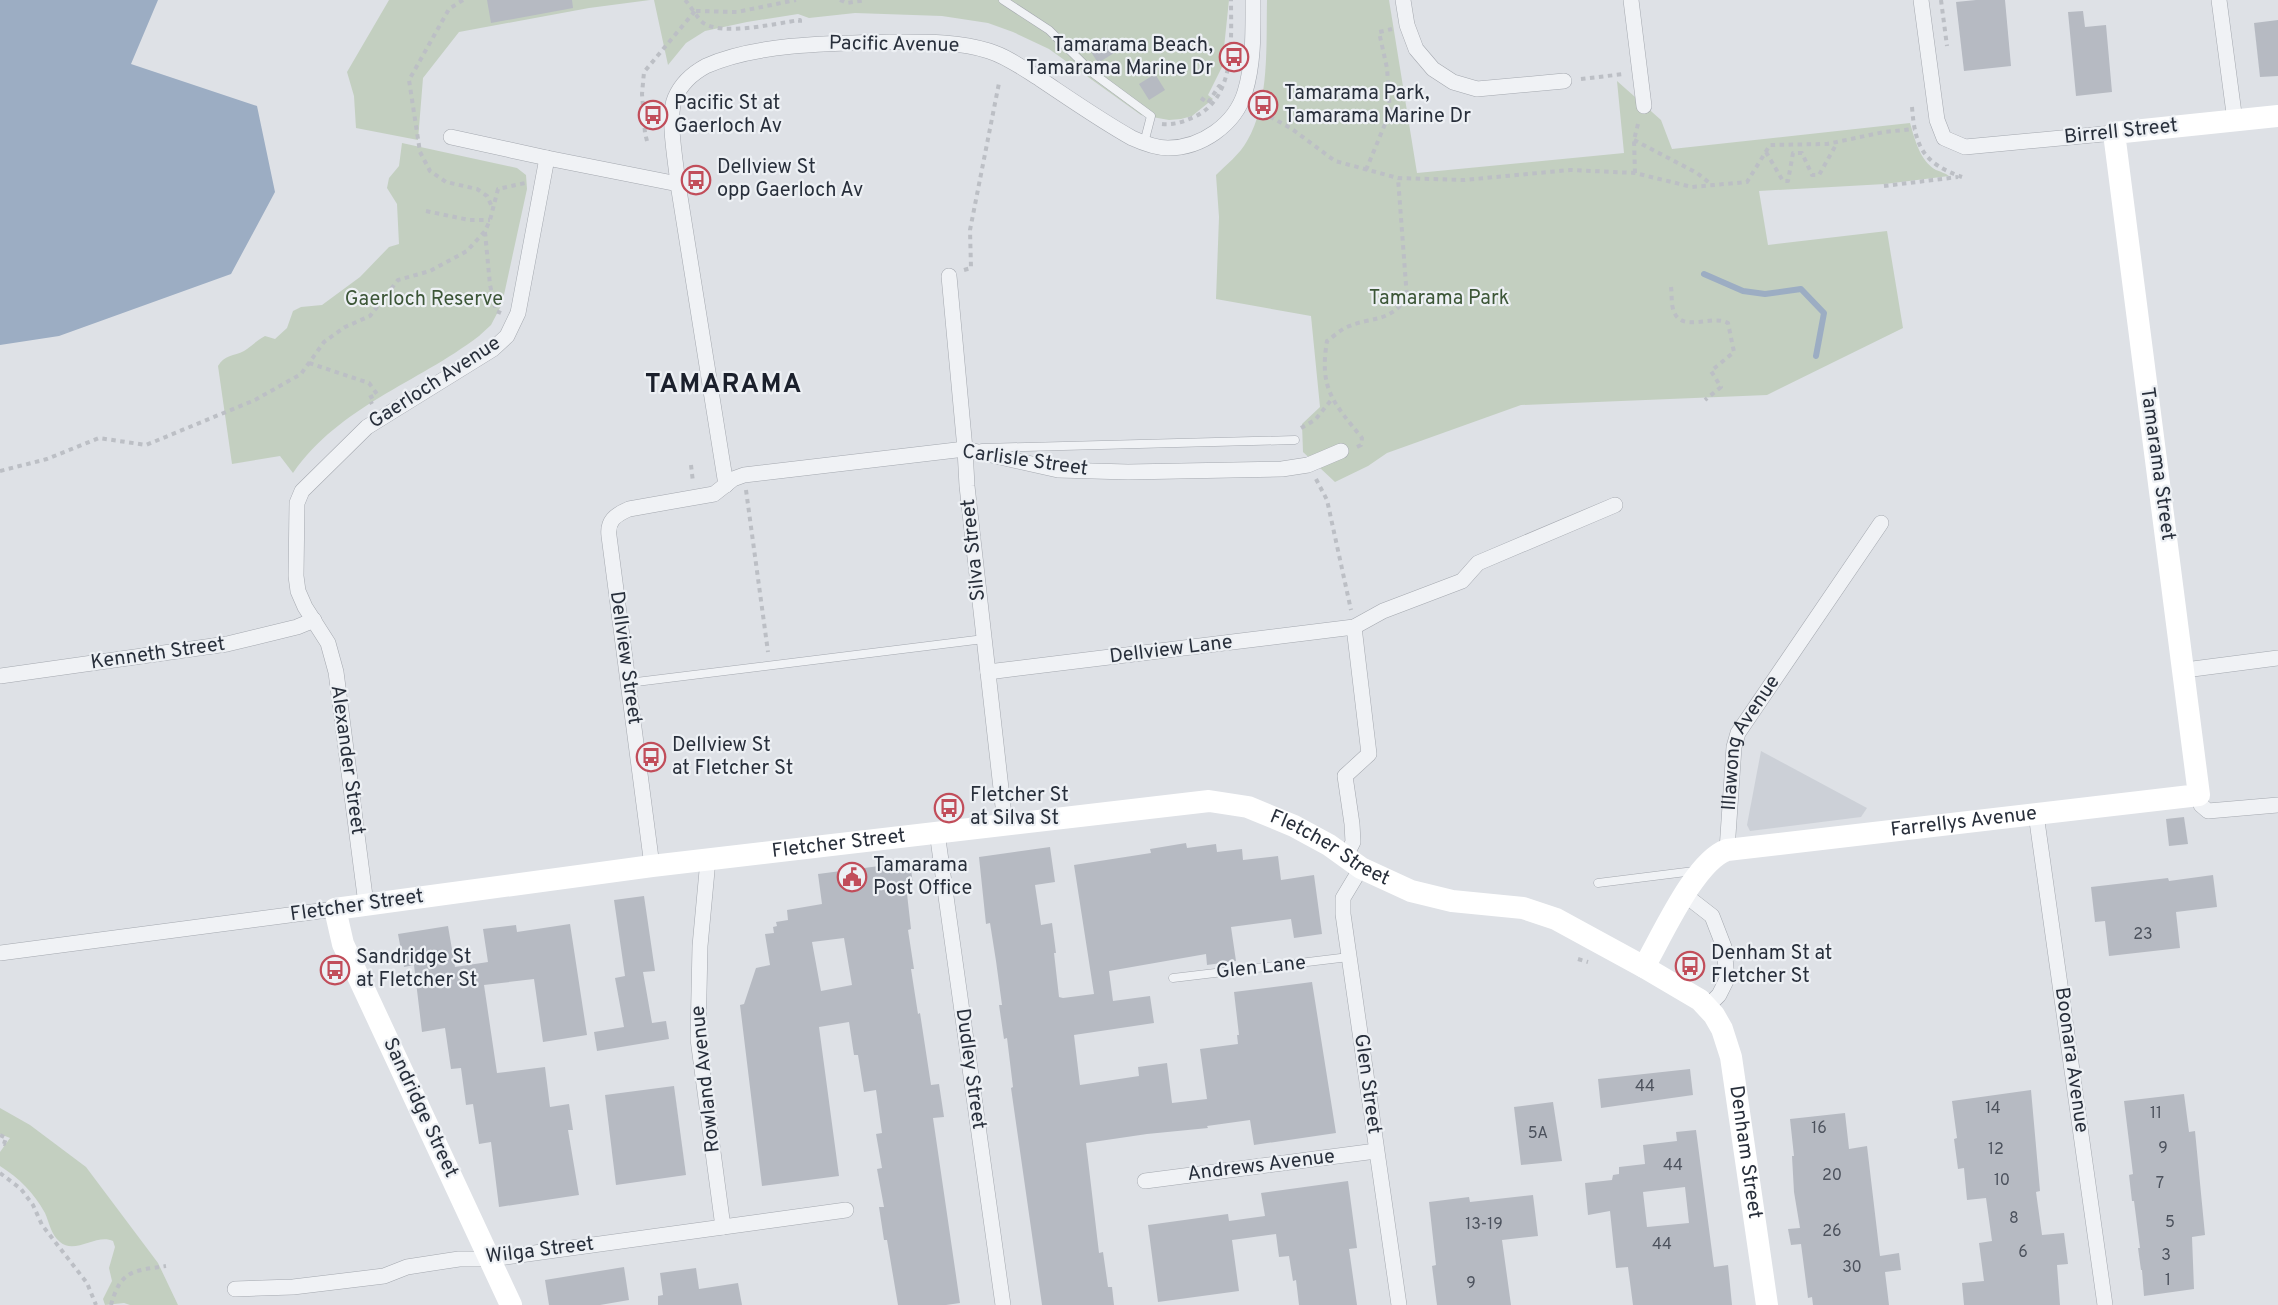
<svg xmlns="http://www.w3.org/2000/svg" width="2278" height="1305" viewBox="0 0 2278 1305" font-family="Overpass,sans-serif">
  <rect width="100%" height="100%" fill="#dee1e6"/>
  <path fill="#ccd0d7" d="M1761,751L1867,808L1861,817L1750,831L1747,825Z"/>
  <g fill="#c3cfc0">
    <path d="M389,0H650L589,8L459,32L423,78L418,140L356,128L354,96L347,72Z"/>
    <path d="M654,0H1229L1222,67L1208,95L1213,99L1192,116L1181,119L1169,120L1141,115L1049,49L1013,32L988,23L942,16L855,13L809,18L798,14L747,22L705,31L686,43L668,65Z"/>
    <path d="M1267,0H1389L1417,173L1624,153L1617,81L1661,120L1672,149L1910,123C1915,140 1920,161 1936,170C1941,172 1945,173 1949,176L1885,184L1759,191L1768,245L1887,231L1903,328L1767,395L1521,405L1387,453L1368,466L1335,482L1303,452L1302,424L1320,407L1311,316L1216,299L1219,217L1216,175C1226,165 1240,154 1247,141C1270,103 1266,43 1267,0Z"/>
    <path d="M402,143L517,168L526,175L527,189L502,304L491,325L479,336C416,384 341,405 293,473L280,456L232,464L218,366C224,355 234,356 244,351C251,347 257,340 265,336L275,339L287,328L293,311L301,307L322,305L360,277L389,247L399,244L397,204L387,188L389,178L399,166Z"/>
    <path d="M0,1108L30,1125L86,1167L158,1263L178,1305H130L124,1303L105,1305L103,1299L112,1281L109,1268L115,1247L113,1241C97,1233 75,1255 60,1242C51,1235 49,1222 45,1213C34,1193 19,1178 0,1166V1152L10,1138L0,1134Z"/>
  </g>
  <path fill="#9cadc3" d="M0,0H158L131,64L257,106L275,192L231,274L59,336L0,345Z"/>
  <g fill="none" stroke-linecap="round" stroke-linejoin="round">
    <path stroke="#9cadc3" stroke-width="6" d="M1704,274L1743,291L1765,294L1801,289L1824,313L1816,356"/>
  </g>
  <g fill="#b6bac2" fill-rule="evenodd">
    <path d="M487,0H572L573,8L491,23Z"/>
    <path d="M1976,0H2005L2011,66L1964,71L1956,2Z"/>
    <path d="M2083,11L2085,27L2106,25L2112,92L2076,96L2068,12Z"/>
    <path d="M2278,20V76L2260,77L2254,23Z"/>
    <path d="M1104,37L1114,53L1098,63L1088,47Z"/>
    <path d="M1155,74L1165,90L1149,100L1139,84Z"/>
    <path d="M2184,817L2188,844L2169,846L2166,819Z"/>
    <path d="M1186,843L1187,848L1216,844L1217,852L1242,849L1243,860L1278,856L1281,880L1314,875L1322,934L1294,938L1291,919L1231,927L1236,961L1207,965L1206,954L1109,971L1113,1001L1150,996L1154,1023L1074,1035L1080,1085L1139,1076L1138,1067L1167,1063L1172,1103L1207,1099L1200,1049L1238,1044L1237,1035H1239L1234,992L1312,982L1336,1133L1254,1145L1250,1120L1207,1126L1208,1128L1147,1134L1086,1143L1099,1253L1103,1252L1108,1287H1112L1114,1305H1042L1011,1088L1013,1087L1007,1038L1004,1039L999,1005H1002L996,961L990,923L986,924L979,857L1050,847L1055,882L1035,885L1041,925L1052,923L1056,953H1054L1059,997L1063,998L1094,994L1074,865L1151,853L1150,849Z"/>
    <path d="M910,862L913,884L906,885L911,929L908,930L914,969H911L918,1014L920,1013L931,1085L939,1084L944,1117L933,1118L960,1303L946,1305H898L887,1240H884L879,1207H884L877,1169L882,1168L876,1134L882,1133L876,1090L864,1092L858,1055H854L849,1022L819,1027L839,1176L762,1186L740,1005L744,1004L756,968L770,965L765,934L774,933L773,927L777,926L776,922L788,920L787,910L822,904L818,874ZM844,938L852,985L821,991L812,942Z"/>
    <path d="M2213,875L2217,907L2176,912L2180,948L2109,956L2105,921L2095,922L2091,887L2168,878L2169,881Z"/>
    <path d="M644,896L655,971L643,972L652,1023L666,1021L669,1039L597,1051L594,1032L624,1027L615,978L625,976L614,900Z"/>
    <path d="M570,924L587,1035L543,1042L534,979L484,985L497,1073L545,1067L550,1107L569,1104L573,1130H568L579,1195L499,1207L491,1142L479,1144L473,1104L466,1105L461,1068L451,1069L445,1028L422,1032L414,965L404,967L398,934L448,926L455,967L488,962L483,929L516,925L517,932Z"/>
    <path d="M1690,1069L1693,1095L1601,1108L1598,1079Z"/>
    <path d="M674,1086L686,1175L616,1185L605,1095Z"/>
    <path d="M2031,1090L2040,1191L2036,1192L2042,1235L2064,1233L2068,1264L2057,1265L2060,1305H1964L1962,1283L1984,1281L1979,1243L1992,1241L1986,1198L1967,1200L1964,1168L1958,1169L1954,1139L1957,1138L1952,1101Z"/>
    <path d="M2184,1094L2189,1132L2195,1131L2205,1235L2192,1237L2194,1289L2144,1296L2142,1270H2141L2138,1248H2140L2134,1201H2132L2129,1175L2133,1174L2124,1101Z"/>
    <path d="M1553,1102L1562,1161L1521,1165L1514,1107Z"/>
    <path d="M1845,1113L1849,1149L1867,1146L1880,1256L1899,1253L1901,1270L1885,1272L1889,1305H1813L1812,1297L1808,1298L1801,1244L1791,1245L1788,1229L1800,1228L1794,1192L1792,1156H1794L1790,1119Z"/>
    <path d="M1696,1130L1714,1267L1728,1265L1732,1305H1633L1628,1267L1616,1268L1610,1211L1588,1215L1585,1183L1612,1180L1613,1175L1619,1174V1167L1645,1164L1643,1145L1677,1141L1676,1132ZM1685,1187L1689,1223L1647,1227L1643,1192Z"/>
    <path d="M1348,1181L1357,1248L1349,1249L1357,1305H1299L1296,1280L1293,1281L1289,1256L1279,1257L1276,1234L1232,1240L1239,1291L1158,1302L1148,1225L1228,1214L1229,1221L1265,1216L1261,1193Z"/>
    <path d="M1533,1195L1538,1236L1502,1240L1511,1305H1437L1432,1266L1436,1265L1429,1202L1469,1197L1470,1202Z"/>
    <path d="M624,1267L629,1300L600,1305H549L545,1280Z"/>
    <path d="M696,1268L699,1289L738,1283L742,1305H658V1296L663,1295L660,1273Z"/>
  </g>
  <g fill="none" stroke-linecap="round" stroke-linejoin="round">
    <g stroke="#a4a8af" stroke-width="9">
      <g id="lane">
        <path d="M1003,0L1049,30L1094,74L1151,116L1144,143"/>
        <path d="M982,448L1295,440"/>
        <path d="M628,683L984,639"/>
        <path d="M1598,883L1694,871"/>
        <path d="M1173,978L1349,957"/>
      </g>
    </g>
    <g stroke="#a4a8af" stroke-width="16">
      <g id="street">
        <path d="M1403,0L1407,25L1416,49L1433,69L1453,82L1477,89L1564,81"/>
        <path d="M1631,0L1644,106"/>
        <path d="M1921,0L1937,120L1944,138L1965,147L2114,133"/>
        <path d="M2219,0L2235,121"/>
        <path d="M451,137L547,158"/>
        <path d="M949,276L965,449L967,486L1005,824"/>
        <path d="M726,485L678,184C676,163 667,116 675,98C681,84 693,73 706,66C757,43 835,43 890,42C923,42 957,41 989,51C1008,57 1024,69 1040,79C1070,99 1100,120 1132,138C1143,143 1155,148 1168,148C1201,148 1235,125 1245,92C1254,62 1253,31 1253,0"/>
        <path d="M2185,670L2278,658"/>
        <path d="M988,672L1354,627L1383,611L1462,581L1478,563L1615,505"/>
        <path d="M0,676L227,644L297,627L314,620"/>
        <path d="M2199,795L2201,805L2208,811L2278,805"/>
        <path d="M2036,814L2105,1305"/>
        <path d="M937,832L1003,1305"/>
        <path id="s1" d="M1727,850L1734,747L1738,733L1881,523"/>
        <path d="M1346,856L1353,842L1352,824L1345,776L1369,754L1354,627"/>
        <path d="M708,860L700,946L698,1039L723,1227"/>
        <path d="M652,866L609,536C607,521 615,515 629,509L714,494L733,479L744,475L965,449L1058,470L1128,472L1282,469L1308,465L1341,451"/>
        <path d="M1361,868L1343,898V914L1399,1305"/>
        <path d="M1685,895L1712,916L1724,947L1727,979L1719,995L1707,1007"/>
        <path d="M366,904L336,672L328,643L305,607L298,591L296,576L297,503L302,491L367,427L493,349L507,336L518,313L547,158L678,184"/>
        <path d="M0,953L335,909"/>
        <path d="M1145,1181L1376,1151"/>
        <path d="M235,1289L293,1287L384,1276L407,1267L459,1259H491L846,1210"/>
      </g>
    </g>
    <g stroke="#bcbfc5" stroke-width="4" stroke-dasharray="4.5 4.5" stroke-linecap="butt">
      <path d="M463,0L449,9L409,80L420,152L430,171L446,182L477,189L487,196L492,207"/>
      <path d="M685,0C690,5 699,20 702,22C721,37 777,23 800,20V25"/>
      <path d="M840,0L847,3L866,0"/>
      <path d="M1941,0L1947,46"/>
      <path d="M696,11L737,12L796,0"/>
      <path d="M1581,79L1624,74"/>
      <path d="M1201,98L1208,103L1219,86L1222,88"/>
      <path d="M1912,107C1915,147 1923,163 1962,177"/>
      <path d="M1262,112L1292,129L1335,161L1398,178L1464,180L1570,170L1635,173L1692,187L1747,182L1770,145L1827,144L1884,132L1914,129"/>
      <path d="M1162,124C1174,125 1183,122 1194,117C1236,98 1231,40 1231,0"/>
      <path d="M1634,140L1697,173L1712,185"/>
      <path d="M647,141L645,133L642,94L644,72L695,11"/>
      <path d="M1766,152L1783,181H1788L1793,153H1802L1812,175H1819L1837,143"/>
      <path d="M1366,170L1390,112L1387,68L1379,32L1392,29"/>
      <path d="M1635,173L1634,140L1639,120"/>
      <path d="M1884,186L1958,177"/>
      <path d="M426,211L469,220H490"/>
      <path d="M485,232L490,285L496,311L501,313"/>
      <path d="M964,270L971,268L970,230L999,83"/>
      <path d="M1671,287C1672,294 1671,305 1674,312C1683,333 1712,314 1728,323L1734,352L1711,371L1721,387L1705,400"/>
      <path d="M309,363L369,383L377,394L369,398L372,404"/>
      <path d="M1301,428L1315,420L1332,399"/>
      <path d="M1357,447L1361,445L1362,438C1333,402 1319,389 1327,341C1333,337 1340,330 1347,327C1372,316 1387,324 1407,298L1398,178"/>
      <path d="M691,465L693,482"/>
      <path d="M0,471L47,459L99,438L146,445L255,400L301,374L324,342L345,327L370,316L398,280L430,271L467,251L485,231L490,220L498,189L525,183"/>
      <path d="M1316,479L1327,500L1351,610"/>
      <path d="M746,490L768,652"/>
      <path d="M1578,959L1588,962"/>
      <path d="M0,1135L6,1138L4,1144L0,1143"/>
      <path d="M0,1173L21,1189L33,1205L42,1225L87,1283L96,1305"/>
      <path d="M111,1305C121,1269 134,1271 166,1266"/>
    </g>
    <use href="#lane" stroke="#f0f2f5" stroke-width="8"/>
    <use href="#street" stroke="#f0f2f5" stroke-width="15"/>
    <g stroke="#fff" stroke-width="22">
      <path id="s2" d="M1644,967C1662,936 1695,861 1727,850L2199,795L2114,133L2278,116"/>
      <path id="s3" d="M511,1305L343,944L335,909L652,866L1209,801L1248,807L1294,826L1329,845L1361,868L1411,891L1452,901L1523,908L1556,919L1644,967L1700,1000L1714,1015L1722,1029L1731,1057L1767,1305"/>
    </g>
  </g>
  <defs>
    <g id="bus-ring" transform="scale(1.5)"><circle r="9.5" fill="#edf0f4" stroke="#c14d5a" stroke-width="1.5"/><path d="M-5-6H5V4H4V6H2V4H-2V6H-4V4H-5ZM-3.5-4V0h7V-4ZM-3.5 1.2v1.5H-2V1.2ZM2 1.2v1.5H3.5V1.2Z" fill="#c14d5a"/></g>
    <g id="civic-ring" transform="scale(1.5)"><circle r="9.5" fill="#edf0f4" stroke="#c14d5a" stroke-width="1.5"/><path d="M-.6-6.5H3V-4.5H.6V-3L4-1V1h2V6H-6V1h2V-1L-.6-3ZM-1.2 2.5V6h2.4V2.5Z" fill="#c14d5a"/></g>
  </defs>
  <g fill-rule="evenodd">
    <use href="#bus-ring" x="1234" y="57"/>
    <use href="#bus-ring" x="1263" y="105"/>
    <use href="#bus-ring" x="653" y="115"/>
    <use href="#bus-ring" x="696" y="180"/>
    <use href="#bus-ring" x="651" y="757"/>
    <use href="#bus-ring" x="949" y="808"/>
    <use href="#civic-ring" x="852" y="877"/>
    <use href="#bus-ring" x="1690" y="966"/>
    <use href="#bus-ring" x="335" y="970"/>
  </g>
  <g text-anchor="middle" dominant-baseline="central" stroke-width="4.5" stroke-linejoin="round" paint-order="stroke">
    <g font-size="16" fill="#4c525d">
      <text x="2143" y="935">23</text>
      <text x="1645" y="1087">44</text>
      <text x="1993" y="1109">14</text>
      <text x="2156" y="1114">11</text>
      <text x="1819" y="1129">16</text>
      <text x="1538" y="1134">5A</text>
      <text x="2163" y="1149">9</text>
      <text x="1996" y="1150">12</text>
      <text x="1673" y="1166">44</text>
      <text x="1832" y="1176">20</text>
      <text x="2002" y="1181">10</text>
      <text x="2160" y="1184">7</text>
      <text x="2014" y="1219">8</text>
      <text x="2170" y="1223">5</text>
      <text x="1484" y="1225">13-19</text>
      <text x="1832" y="1232">26</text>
      <text x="1662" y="1245">44</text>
      <text x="2023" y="1253">6</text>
      <text x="2166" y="1256">3</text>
      <text x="1852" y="1268">30</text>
      <text x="2168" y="1281">1</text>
      <text x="1471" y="1284">9</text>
    </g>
    <g font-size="20" fill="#282f3b" stroke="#edf0f4">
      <text transform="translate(894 45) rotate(1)">Pacific Avenue</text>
      <text transform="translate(2121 132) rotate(-6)">Birrell Street</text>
      <text transform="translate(435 383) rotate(-33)">Gaerloch Avenue</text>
      <text transform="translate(1025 461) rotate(8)">Carlisle Street</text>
      <text transform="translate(2157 464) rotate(82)">Tamarama Street</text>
      <text transform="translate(974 550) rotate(-96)">Silva Street</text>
      <text transform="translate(1171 650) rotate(-7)">Dellview Lane</text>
      <text transform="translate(158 654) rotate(-8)">Kenneth Street</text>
      <text transform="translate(625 658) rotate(82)">Dellview Street</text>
      <text stroke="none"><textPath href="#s1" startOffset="112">Illawong Avenue</textPath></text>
      <text transform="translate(347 760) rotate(82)">Alexander Street</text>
      <text stroke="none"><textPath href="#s2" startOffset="384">Farrellys Avenue</textPath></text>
      <text stroke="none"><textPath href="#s3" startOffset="942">Fletcher Street</textPath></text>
      <text stroke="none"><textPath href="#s3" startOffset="1446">Fletcher Street</textPath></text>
      <text transform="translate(357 906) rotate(-8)">Fletcher Street</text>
      <text transform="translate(1261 968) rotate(-6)">Glen Lane</text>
      <text transform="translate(2071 1060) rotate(82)">Boonara Avenue</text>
      <text transform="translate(970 1069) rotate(82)">Dudley Street</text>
      <text transform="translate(706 1079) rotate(-96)">Rowland Avenue</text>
      <text transform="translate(1367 1084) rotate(82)">Glen Street</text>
      <text transform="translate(420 1108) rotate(65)">Sandridge Street</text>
      <text stroke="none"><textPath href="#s3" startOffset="2014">Denham Street</textPath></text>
      <text transform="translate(1261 1166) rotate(-7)">Andrews Avenue</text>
      <text transform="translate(540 1251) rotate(-7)">Wilga Street</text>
    </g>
    <g font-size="20" fill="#282f3b" stroke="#edf0f4" text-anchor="start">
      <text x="1213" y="46" text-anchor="end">Tamarama Beach,<tspan x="1213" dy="23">Tamarama Marine Dr</tspan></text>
      <text x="1284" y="94">Tamarama Park,<tspan x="1284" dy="23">Tamarama Marine Dr</tspan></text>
      <text x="674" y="104">Pacific St at<tspan x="674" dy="23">Gaerloch Av</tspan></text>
      <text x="717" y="168">Dellview St<tspan x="717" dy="23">opp Gaerloch Av</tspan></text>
      <text x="672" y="746">Dellview St<tspan x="672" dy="23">at Fletcher St</tspan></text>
      <text x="970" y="796">Fletcher St<tspan x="970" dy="23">at Silva St</tspan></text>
      <text x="873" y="866">Tamarama<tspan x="873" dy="23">Post Office</tspan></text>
      <text x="1711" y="954">Denham St at<tspan x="1711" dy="23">Fletcher St</tspan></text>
      <text x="356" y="958">Sandridge St<tspan x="356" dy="23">at Fletcher St</tspan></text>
    </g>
    <g font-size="20" fill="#3c5637" stroke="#edf0f4">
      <text x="1439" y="299">Tamarama Park</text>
      <text x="424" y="300">Gaerloch Reserve</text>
    </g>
    <g font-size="26" font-weight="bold" letter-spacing="1.5" fill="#1b202c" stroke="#edf0f4">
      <text x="724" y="385">TAMARAMA</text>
    </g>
  </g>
</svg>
